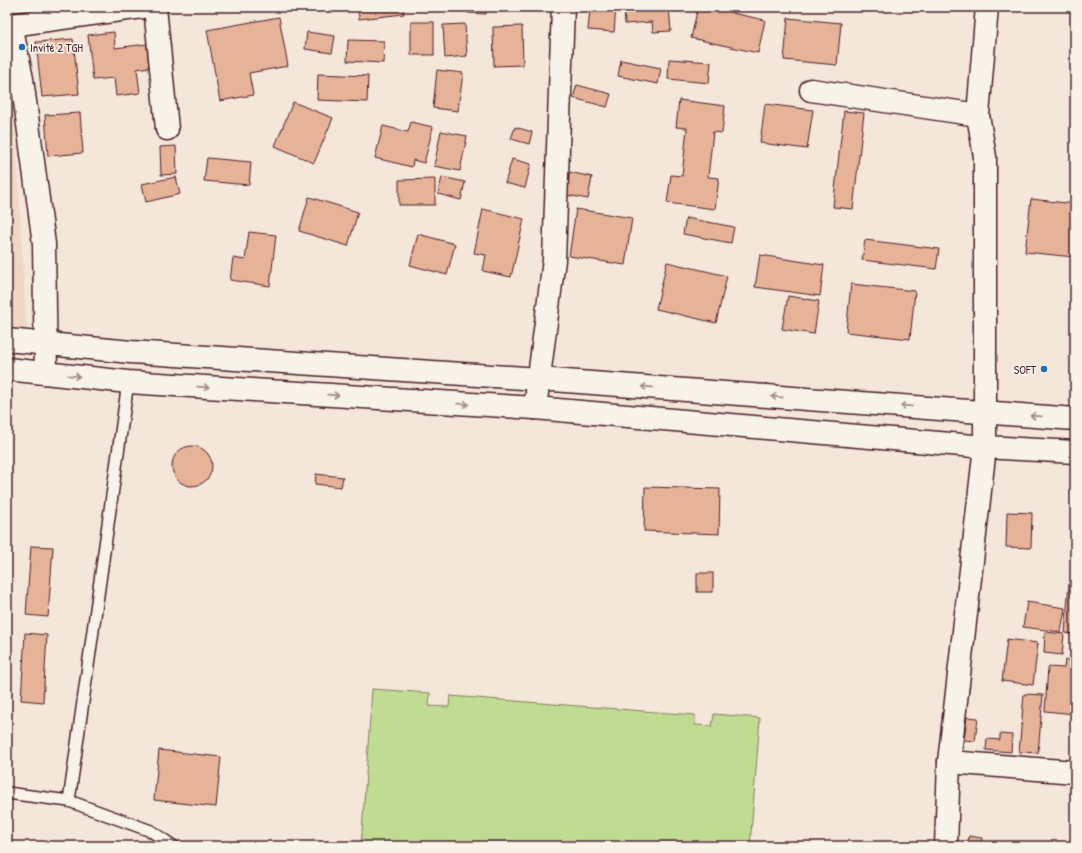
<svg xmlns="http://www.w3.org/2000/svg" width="1082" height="853" viewBox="0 0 1082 853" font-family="'Patrick Hand',sans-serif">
  <rect width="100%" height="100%" fill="#f4e6d8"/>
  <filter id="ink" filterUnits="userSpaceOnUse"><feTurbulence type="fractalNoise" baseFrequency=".025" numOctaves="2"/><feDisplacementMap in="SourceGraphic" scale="8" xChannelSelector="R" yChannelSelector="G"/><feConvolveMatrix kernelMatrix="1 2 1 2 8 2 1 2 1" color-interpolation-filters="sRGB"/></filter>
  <g filter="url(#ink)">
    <path fill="#f0d6c5" d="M7,7H89L9,16L27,338L7,336Z"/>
    <path fill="#c0dc93" stroke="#857e5f" d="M372,689L430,693L429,706L449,707L450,696L695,715V725L712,726L714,714L760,718L750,846H361Z"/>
    <g fill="#e6b298" stroke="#4a1f2b">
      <path d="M358,7H403L404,14L359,19Z"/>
      <path d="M468,7H486V14L468,13Z"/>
      <path d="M576,7H616L614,32L588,30L590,9Z"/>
      <path d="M624,7H669L671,31L653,32L652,22L625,24Z"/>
      <path d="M698,7H734L732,13L765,20L758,53L691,38Z"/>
      <path d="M1071,16H1075V70H1072Z"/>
      <path d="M279,17L288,66L249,73L253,95L220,101L207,30Z"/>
      <path d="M788,18L841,23L837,65L784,60Z"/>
      <rect x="411" y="22" width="23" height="33"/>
      <path d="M465,24L467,56L445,58L443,25Z"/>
      <path d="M522,26L523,65L494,66L493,27Z"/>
      <path d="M114,32L115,48L147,44L149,67L137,69L140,93L116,96L114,78L93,80L88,35Z"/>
      <path d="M307,32L335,36L332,53L305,49Z"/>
      <path d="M73,39L79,94L42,97L36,42Z"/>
      <path d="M348,40L384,41L383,63L347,61Z"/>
      <path d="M669,59L711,62L709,83L668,79Z"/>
      <path d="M621,60L661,68L658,84L618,76Z"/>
      <path d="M437,70L463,73L458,111L433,108Z"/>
      <path d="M318,74L368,76L367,102L317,100Z"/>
      <path d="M577,85L611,94L607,107L573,98Z"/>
      <path d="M679,100L725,106L722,133L713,132L708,177L719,178L715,209L667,203L671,175L682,176L687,128L676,127Z"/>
      <path d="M293,102L333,118L314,163L275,146Z"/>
      <path d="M765,104L813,110L807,149L760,143Z"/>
      <path d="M844,111L864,113L853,209L833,207Z"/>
      <path d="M80,113L83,153L48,156L45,115Z"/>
      <path d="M411,122L433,127L424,163L413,160L412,167L375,158L383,126L408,132Z"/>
      <path d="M515,127L532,132L529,144L511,139Z"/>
      <path d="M441,131L467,136L460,171L434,166Z"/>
      <path d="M176,146L177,174L161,175L160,147Z"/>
      <path d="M207,158L251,162L249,185L204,181Z"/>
      <path d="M512,159L531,164L525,188L505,183Z"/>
      <path d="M565,171L592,177L588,199L561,194Z"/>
      <path d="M176,177L180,194L146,202L142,184Z"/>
      <path d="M442,177L465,182L461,200L438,194Z"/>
      <path d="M435,179V205H399V180Z"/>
      <path d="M309,197L358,212L348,246L299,231Z"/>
      <path d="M1031,199L1075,204L1074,257L1025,252Z"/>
      <path d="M483,209L524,219L511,277L483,271L486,255L474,253Z"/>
      <path d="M576,209L632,218L625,265L569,256Z"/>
      <path d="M686,218L734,227L731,243L683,234Z"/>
      <path d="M249,232L276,235L270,286L230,280L233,258L245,260Z"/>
      <path d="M418,234L455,244L447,275L410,265Z"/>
      <path d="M865,240L939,249L936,269L862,260Z"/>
      <path d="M760,255L824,265L820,296L755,287Z"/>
      <path d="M667,262L727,276L716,323L656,309Z"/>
      <path d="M851,284L915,291L910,339L846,332Z"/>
      <path d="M788,296L819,301L814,334L782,329Z"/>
      <circle cx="192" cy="466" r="20"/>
      <path d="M316,474L343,477L341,487L315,484Z"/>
      <path d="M645,487L720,489L719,534L644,531Z"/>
      <path d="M1007,512L1032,513L1031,548L1006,547Z"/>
      <path d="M31,546L53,547L48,617L26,615Z"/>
      <rect x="697" y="573" width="16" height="19"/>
      <path d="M1069,583L1075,584V634L1065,633Z"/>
      <path d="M1027,602L1065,608L1061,632L1023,627Z"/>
      <path d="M1045,632L1064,634L1062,655L1044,653Z"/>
      <path d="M25,633L47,635L43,702L21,700Z"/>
      <path d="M1007,639L1038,643L1033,685L1002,681Z"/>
      <path d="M1065,660L1075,661V714L1045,711L1048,667L1064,668Z"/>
      <path d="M1024,694L1043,695L1038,753L1019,752Z"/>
      <path d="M967,717L978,718L975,741L964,740Z"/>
      <path d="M1000,734L1012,735L1011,752L986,750L987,739L1000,740Z"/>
      <path d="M159,750L221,757L216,807L154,800Z"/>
      <path d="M969,836L982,838L981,846L967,845Z"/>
    </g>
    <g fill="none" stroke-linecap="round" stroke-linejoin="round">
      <g stroke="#4a1f2b" stroke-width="14">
        <g id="lane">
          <path d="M7,793L69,801L151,831L173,846"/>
          <path d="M69,801L128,382"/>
        </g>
      </g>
      <g stroke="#4a1f2b" stroke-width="25">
        <g id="street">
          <path d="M155,7L167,129"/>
          <path d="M811,90L978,115"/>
          <path d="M46,373L44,244L22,79L11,25L142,7"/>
          <path d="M535,408L554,260L563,7"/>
          <path d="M949,762L1075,772"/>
          <path d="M946,846L949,762L985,447V157L978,115L987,7"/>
        </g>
      </g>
      <g stroke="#4a1f2b" stroke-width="25">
        <g id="secondary">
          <path d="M7,340L131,352L539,379L1075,419"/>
          <path d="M7,369L128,382L535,408L985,447L1075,452"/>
        </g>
      </g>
      <use href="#lane" stroke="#f7f3e8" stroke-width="11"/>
      <use href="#street" stroke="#f7f3e8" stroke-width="22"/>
      <use href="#secondary" stroke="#f7f3e8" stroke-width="22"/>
    </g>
    <defs><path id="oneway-shaft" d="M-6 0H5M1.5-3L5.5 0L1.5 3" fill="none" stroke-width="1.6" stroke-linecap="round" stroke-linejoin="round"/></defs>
    <g stroke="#a0898a">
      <use href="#oneway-shaft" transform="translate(74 376) rotate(7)"/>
      <use href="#oneway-shaft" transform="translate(203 387) rotate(4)"/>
      <use href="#oneway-shaft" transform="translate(647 387) rotate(-176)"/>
      <use href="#oneway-shaft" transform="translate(333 395) rotate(4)"/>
      <use href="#oneway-shaft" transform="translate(777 397) rotate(-176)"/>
      <use href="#oneway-shaft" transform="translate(463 404) rotate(4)"/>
      <use href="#oneway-shaft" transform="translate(906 406) rotate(-176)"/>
      <use href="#oneway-shaft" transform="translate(1036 416) rotate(-176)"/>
    </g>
  </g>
  <g fill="#1f6fb2" stroke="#f7f3e8" stroke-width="1.5">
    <circle cx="22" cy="47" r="4"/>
    <circle cx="1044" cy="369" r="4"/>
  </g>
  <g text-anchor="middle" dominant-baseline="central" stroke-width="3.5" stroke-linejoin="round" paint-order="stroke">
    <g font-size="12" fill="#4a1f2b" stroke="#f7f3e8" text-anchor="start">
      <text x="30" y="47">Invité 2 TGH</text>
      <text x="1036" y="369" text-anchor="end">SOFT</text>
    </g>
  </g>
  <rect width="1082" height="853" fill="none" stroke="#f7f3e8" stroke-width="24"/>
  <rect x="12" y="12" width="1058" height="829" fill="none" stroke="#4a1f2b" stroke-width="1.5" filter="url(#ink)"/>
</svg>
